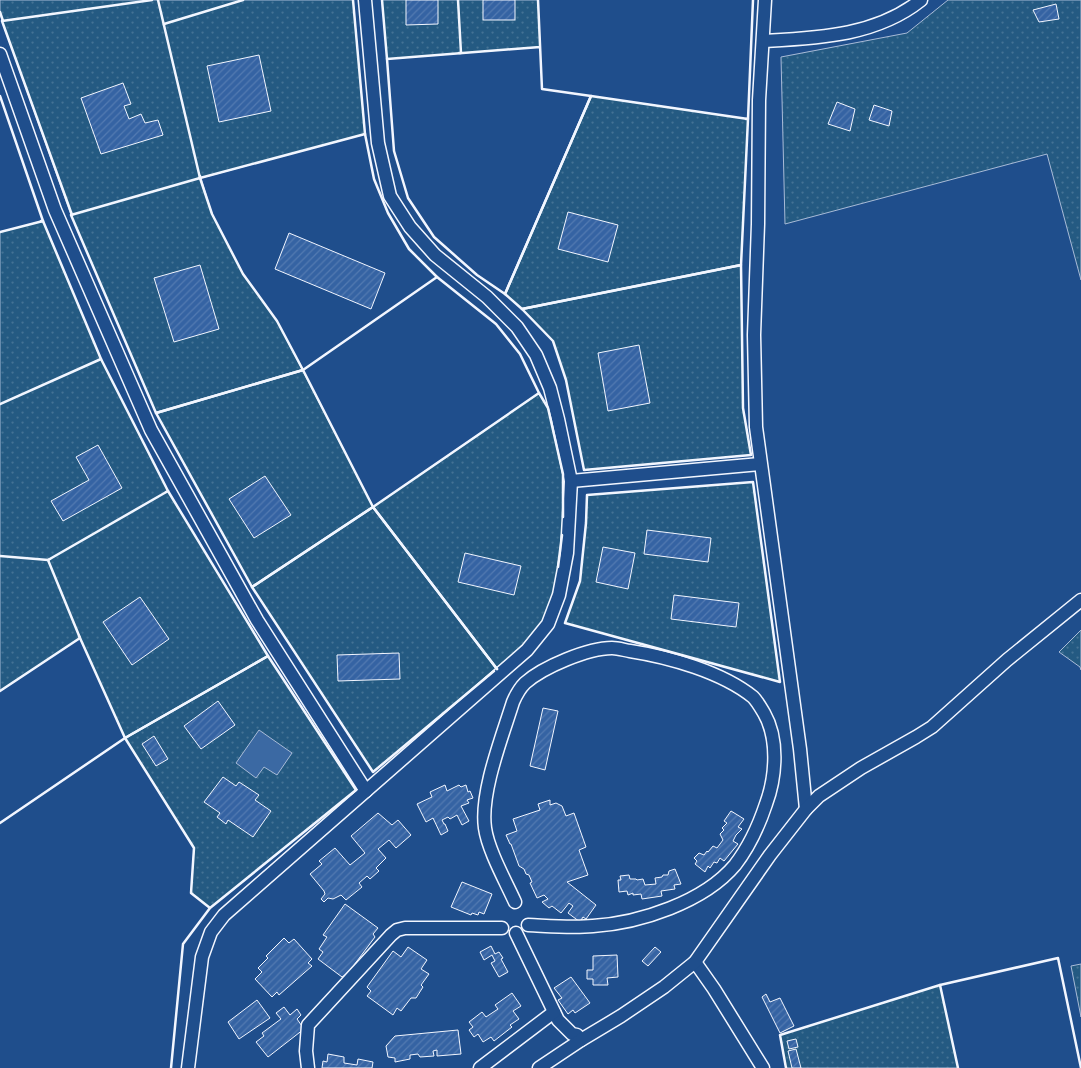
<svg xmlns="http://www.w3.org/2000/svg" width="1081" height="1068" viewBox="0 0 1081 1068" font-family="Ubuntu,sans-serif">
  <defs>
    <pattern id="green-dots" width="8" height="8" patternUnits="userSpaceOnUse" patternTransform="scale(1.25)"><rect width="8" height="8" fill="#245a82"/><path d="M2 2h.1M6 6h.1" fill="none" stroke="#447295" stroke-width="1.8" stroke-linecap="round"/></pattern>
    <pattern id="building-hatch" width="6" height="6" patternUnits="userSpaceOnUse" patternTransform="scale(1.25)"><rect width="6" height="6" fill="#3563a3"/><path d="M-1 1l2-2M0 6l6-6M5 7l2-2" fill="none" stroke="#537ab1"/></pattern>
  </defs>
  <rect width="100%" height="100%" fill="#1f4e8c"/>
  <g fill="url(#green-dots)" stroke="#a8bbd7">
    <path d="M0,0H353L365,134L201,178L212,214L243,274L277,321L373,507L539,393L548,408L563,474V525L556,589L542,626L507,661L373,772L252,587L156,413L71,215L2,21L0,12Z"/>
    <path d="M382,0H538L540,47L387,59Z"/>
    <path d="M948,0H1081V280L1047,154L785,224L781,57L907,33Z"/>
    <path d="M591,96L748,119L741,265L743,408L751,455L584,470L566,380L553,341L522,309L505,294Z"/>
    <path d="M43,221L101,359L168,491L268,656L356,790L210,908L191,893L194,848L125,738L80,638L0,691V232Z"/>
    <path d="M753,482L780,682L565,623L580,581L586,523L587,495Z"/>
    <path d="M1081,630V670L1080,667L1059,652Z"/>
    <path d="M1081,964V1017L1071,966Z"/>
    <path d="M940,985L958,1068H786L780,1035Z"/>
  </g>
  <path fill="#3b69a3" stroke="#a8bbd7" d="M259,730L292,753L277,775L264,767L256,778L236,763Z"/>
  <g fill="url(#building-hatch)" stroke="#f2f6ff">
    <path d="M406,0H438V24L406,25Z"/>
    <rect x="483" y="0" width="32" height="20"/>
    <path d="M1056,4L1059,19L1039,22L1033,10Z"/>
    <path d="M259,55L271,111L219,122L207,66Z"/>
    <path d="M123,83L131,104L124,106L129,119L141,114L145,123L158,120L163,135L101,154L81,98Z"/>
    <path d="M837,102L855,109L850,131L828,124Z"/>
    <path d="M874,105L892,111L889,126L869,120Z"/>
    <path d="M568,212L618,225L608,262L558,249Z"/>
    <path d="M289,233L385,273L371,309L275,269Z"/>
    <path d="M200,265L219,329L174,342L154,278Z"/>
    <path d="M639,345L650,403L608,411L598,353Z"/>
    <path d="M98,445L122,488L63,521L51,501L89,480L76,457Z"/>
    <path d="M265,476L291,515L254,538L229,499Z"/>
    <path d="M647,530L711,538L708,562L644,554Z"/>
    <path d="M603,547L635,553L628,589L596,582Z"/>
    <path d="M465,553L521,566L514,595L458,582Z"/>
    <path d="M674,595L739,603L736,627L671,619Z"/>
    <path d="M140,597L169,639L132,665L103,622Z"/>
    <path d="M399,653L400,679L338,681L337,655Z"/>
    <path d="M218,701L235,725L201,749L184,726Z"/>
    <path d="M543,708L558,711L545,770L530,766Z"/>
    <path d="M154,736L168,759L156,766L142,744Z"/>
    <path d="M223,777L236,786L239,782L259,795L255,800L271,811L253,837L228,820L226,824L217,817L220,813L204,802Z"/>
    <path d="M445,785L447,791L459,785L461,787L466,785L468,792L470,791L473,798L467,800L469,803L461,806L469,821L462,825L457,815L450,819L448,817L442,820L444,824H445L448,831L441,835L433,818L426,822L417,804L432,797L430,792Z"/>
    <path d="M550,800V805L556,803L562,806L566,816L574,813L586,847L579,850L588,875L567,882L596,905L586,919L583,917L580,922L568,913L573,906L569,903L561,913L552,906L549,908L542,902L548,899L544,895L537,898L530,883L532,882L529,875L526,874L524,869L519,866L511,844H510L506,835L517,831L513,819L540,810L538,804Z"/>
    <path d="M731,811L744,819L738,827L742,829L736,835L733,841L738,844L724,861L720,858L717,863L714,862L710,868L708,866L705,872L695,864L697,861L694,858L699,853L704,855L707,851L708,852L713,846L717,848L723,840L720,834L724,830L722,828L727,823L724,821Z"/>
    <path d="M378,813L392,825L398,820L411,835L396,848L389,840L378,849L386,858L376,868L379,871L370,879L367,876L359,883L362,887L346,900L341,895L333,899L328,898L324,902L321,899L325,894L324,891L310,874L322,864L319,861L335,848L350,865L365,853L351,836Z"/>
    <path d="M675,869L681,884L674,885L675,889L661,891L662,896L642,899L641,894L633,895V893L628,895L627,891L619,892L618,880H621L620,876L629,875L630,879H636L637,880L643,879L645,885L656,884L655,878L662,877L663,875H668L669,871Z"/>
    <path d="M462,882L492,894L484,914L479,912L478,915L472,913L471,915L451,907Z"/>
    <path d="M345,904L378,928L373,934L375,937L348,973L342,977L318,959L323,952L319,949L327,937L323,935Z"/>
    <path d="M284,938L289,943L294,939L312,959L308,963L312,966L279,995L277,992L272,997L255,979L262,972L258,968L268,958L266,956Z"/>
    <path d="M491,946L495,954L499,952L503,958L501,959L508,972L499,977L491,963L495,961L492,955L484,960L480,952Z"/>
    <path d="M408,947L427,960L421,969L429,974L421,985L423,987L416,998H411L401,1011L397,1008L393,1015L367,996L371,991L367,987L393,951L401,957Z"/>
    <path d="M655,947L661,952L648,966L642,961Z"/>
    <path d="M617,955L618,977L607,978L608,985H593V979H587V970H593V956Z"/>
    <path d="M571,977L590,1003L575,1013L573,1010L568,1014L558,1000L562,998L554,988Z"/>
    <path d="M512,993L521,1006L513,1011L519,1019L510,1025L512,1027L494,1041L491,1037L483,1042L478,1034L474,1037L469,1030L473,1027L469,1022L482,1012L486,1017L498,1009L495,1005Z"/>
    <path d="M766,994L770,1002L780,998L794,1026L780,1033L762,997Z"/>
    <path d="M257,1000L270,1018L239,1039L228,1022Z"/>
    <path d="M284,1007L290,1015L297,1009L301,1015L297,1019L304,1029L268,1057L256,1042L264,1036L262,1033L281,1019L276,1013Z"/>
    <path d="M458,1030L461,1054L437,1056V1050L433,1051L434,1056L420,1057L418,1054L410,1055V1059L395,1062V1058L388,1057L386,1046L395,1036Z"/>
    <path d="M796,1039L798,1047L789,1049L787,1041Z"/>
    <path d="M796,1049L801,1068H792L788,1051Z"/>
    <path d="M328,1054L344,1057V1063L357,1065L358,1059L373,1062L372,1068H322L323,1061L327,1062Z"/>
  </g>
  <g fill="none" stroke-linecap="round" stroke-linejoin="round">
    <g stroke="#f2f6ff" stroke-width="15">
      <g id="minor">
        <path d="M765,0L759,100L758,224L754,335L756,427L800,749L806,809"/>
        <path d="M763,41C818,38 876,36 921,0"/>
        <path d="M0,54L55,210L151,430L257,620L366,791"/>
        <path d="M571,481L760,464"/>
        <path d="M515,902C506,882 488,850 485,828C480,793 502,737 513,702C516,695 520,688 525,683C543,667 588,648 612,648C618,648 624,650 630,651C669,657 722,672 753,697C757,701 761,708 764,713C779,739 776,777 766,804C759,825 749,847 735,865C704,902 640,923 593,926C572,928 550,926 528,925"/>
        <path d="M516,933L558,1020L572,1034L577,1035L581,1040"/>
        <path d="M695,962L714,989L763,1068"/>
        <path d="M188,1068L202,957L211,932L224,915L527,650L548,624L559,595L567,553L571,481L558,419L550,388L536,355L517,327L487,297L435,255L410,227L390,196L378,143L365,0"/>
        <path d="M308,1068L306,1051L308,1025L391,935L397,930L405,928H502"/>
        <path d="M480,1068L554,1012"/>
        <path d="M539,1068L581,1040L621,1016L664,987L695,962L770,855L806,809L819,796L861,768L916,737L932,727L1007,660L1081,600"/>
      </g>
    </g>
    <use href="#minor" stroke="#1f4e8c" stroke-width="12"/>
    <g stroke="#f2f6ff" stroke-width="2.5">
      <path d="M158,0L200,178H199"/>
      <path d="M353,0L365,134L374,179L388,213L409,249L437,277"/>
      <path d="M382,0L387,59"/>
      <path d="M458,0L461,53H459"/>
      <path d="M538,0L542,89L591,96L505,294L477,275L434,237L408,198L394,151L387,59L540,47"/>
      <path d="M0,12L3,21"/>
      <path d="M164,25V24L243,0"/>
      <path d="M0,96L43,221H41"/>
      <path d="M591,96L748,119L741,265L522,309L505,294Z"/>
      <path d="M746,119H748L753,0"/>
      <path d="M200,176V178L365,134"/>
      <path d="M200,178L212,214L243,274L277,321L303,370L156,413L71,215Z"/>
      <path d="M72,215L2,21L152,0"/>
      <path d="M0,232L43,221L101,359"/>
      <path d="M741,265L743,408L751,455L584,470L566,380L553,341L522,309Z"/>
      <path d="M303,370L373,507L252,587L156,413Z"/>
      <path d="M303,370L437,277L496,324L520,354L539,393"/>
      <path d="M0,404L101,359L168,491L166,492"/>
      <path d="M753,482L780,682L565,623L580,581L586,523L587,495Z"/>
      <path d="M168,491L268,656L125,738L80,638L48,560Z"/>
      <path d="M0,556L48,560L50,559"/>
      <path d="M558,567L562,535"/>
      <path d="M497,669L373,507L539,393L548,408L563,474V517"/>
      <path d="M494,671L373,772L252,587L373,507L497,669"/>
      <path d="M0,691L80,638L79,636"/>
      <path d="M0,823L125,738"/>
      <path d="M171,1068L183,944L210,908L356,790L268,656L125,738L194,848L191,893L210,908"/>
      <path d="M786,1068L780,1035L940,985V986"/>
      <path d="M958,1068L940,985L1058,958L1081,1068"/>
    </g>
  </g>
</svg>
